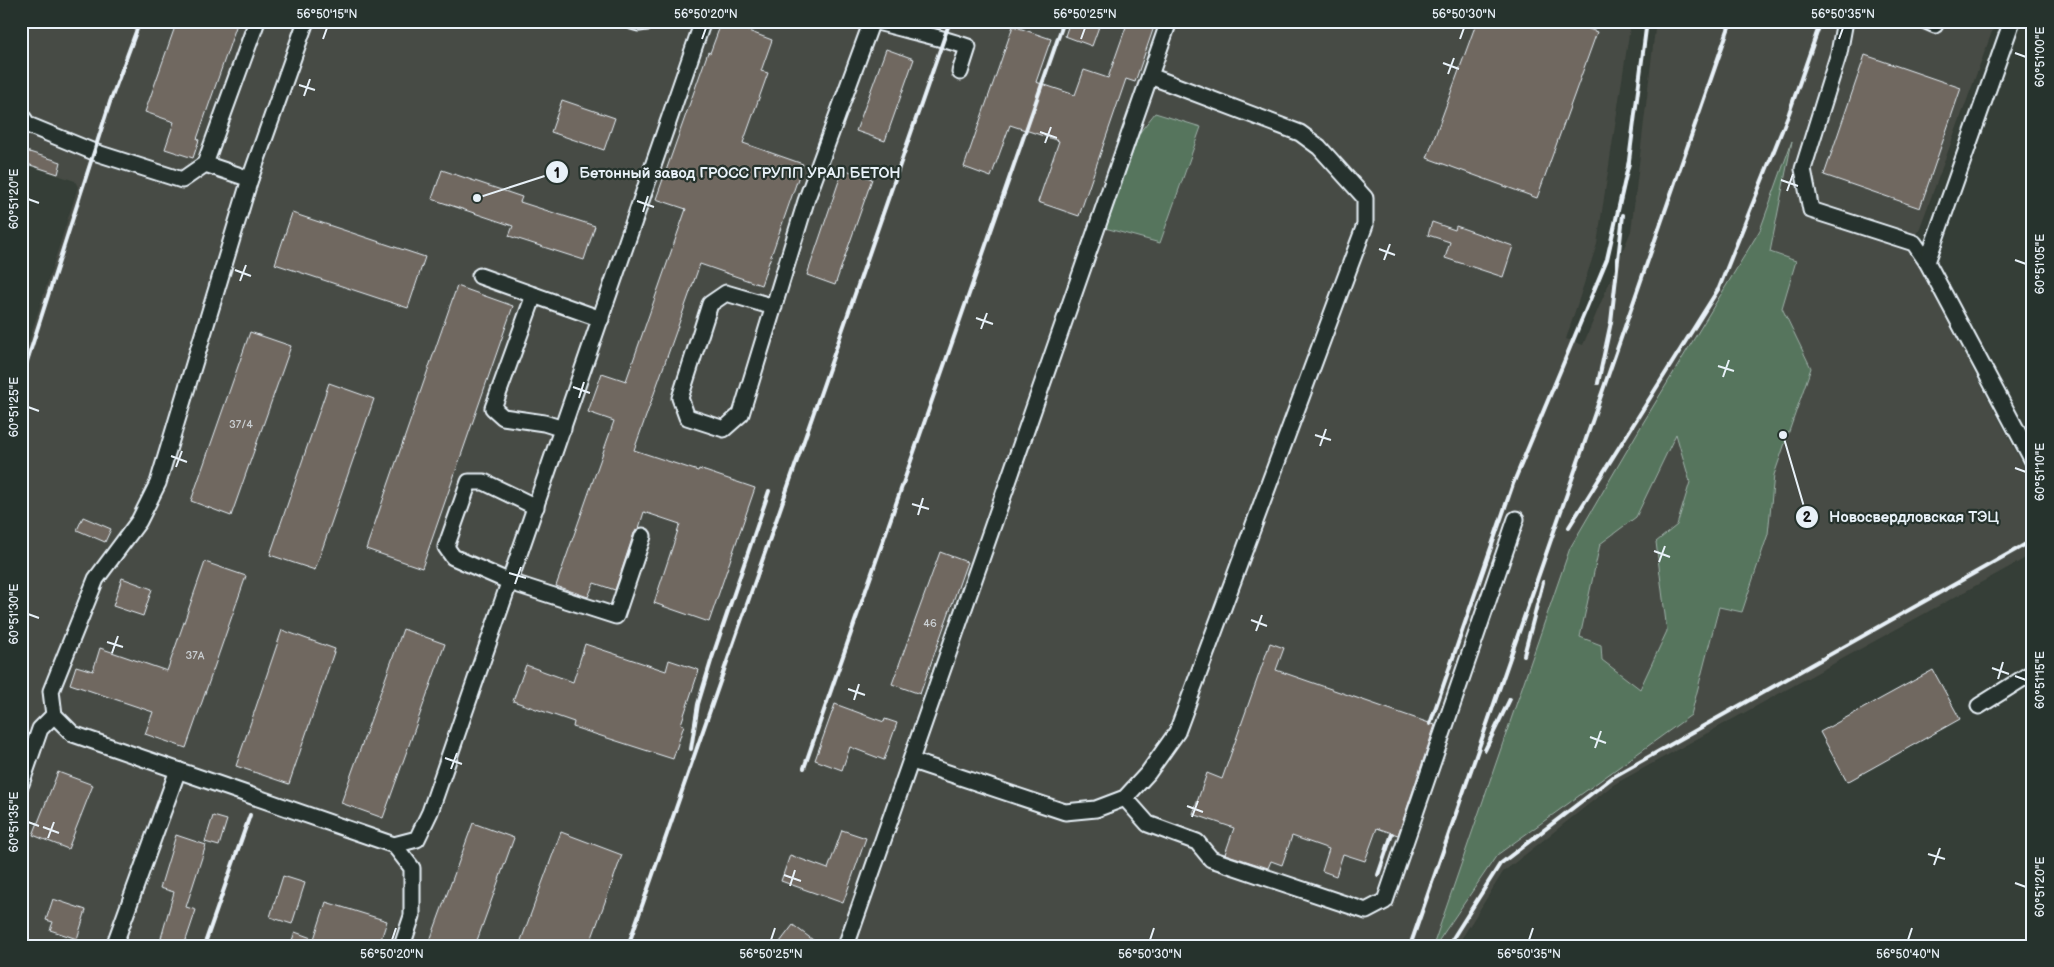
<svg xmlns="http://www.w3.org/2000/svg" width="2054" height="967" viewBox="0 0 2054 967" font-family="'Balsamiq Sans',sans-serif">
  <rect width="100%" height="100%" fill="#353e37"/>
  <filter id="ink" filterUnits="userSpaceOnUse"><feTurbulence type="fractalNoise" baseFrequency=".02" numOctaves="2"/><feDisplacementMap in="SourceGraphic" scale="10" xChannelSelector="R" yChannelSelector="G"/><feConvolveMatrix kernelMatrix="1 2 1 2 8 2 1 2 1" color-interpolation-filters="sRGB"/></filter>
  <g filter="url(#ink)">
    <path fill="#474b44" d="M21,21H1631L1597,244L1566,339L1583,345L1631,231L1656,21H1996L1911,252L2033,484V554L1613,785L1503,872L1457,946H21V366L78,187L75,181L21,163Z"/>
    <g fill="#56745d" stroke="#9fb2aa" fill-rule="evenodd">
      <path d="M1155,113L1201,127L1160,243L1105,228L1140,132Z"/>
      <path d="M1792,141L1770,252L1796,261L1782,308L1811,368L1774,475L1768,534L1742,612L1719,607L1691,715L1497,855L1435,946H1433L1570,548L1643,423L1760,230ZM1676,434L1690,482L1677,525L1656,542L1667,631L1640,689L1602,660L1601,645L1580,637L1600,544L1636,517Z"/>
    </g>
    <g fill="#706861" stroke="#e8f1f8">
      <path d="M177,21H238L197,139L199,140L193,158L165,149L174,122L145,112Z"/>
      <path d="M722,21L772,40L761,71L768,73L743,143L803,164L761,285L700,264L634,450L698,471L699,469L755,488L709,622L654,603L680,524L644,512L639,528L634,533L615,590L594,583L588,597L556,586L614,421L588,412L602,373L626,381L686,209L656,199L708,52L710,53Z"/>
      <path d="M1070,21H1101L1092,46L1065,36Z"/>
      <path d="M1128,21H1156L1135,82L1126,79L1079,216L1038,202L1059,141L1010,125L991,177L964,167L1013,26L1051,39L1036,82L1075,95L1084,70L1108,78Z"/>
      <path d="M1477,21H1567L1597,32L1537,198L1427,158Z"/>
      <path d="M886,49L914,59L885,141L856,131Z"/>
      <path d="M1865,55L1961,88L1920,208L1824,175Z"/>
      <path d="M562,100L615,118L604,150L551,132Z"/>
      <path d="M23,150L61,162L58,174L21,162Z"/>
      <path d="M843,169L872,179L835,285L807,275Z"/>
      <path d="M442,170L522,197L520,202L595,226L584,260L509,236L513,226L432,199Z"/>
      <path d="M292,213L425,257L408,308L275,264Z"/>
      <path d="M1432,222L1455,230L1456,226L1513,246L1503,277L1445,258L1450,242L1428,235Z"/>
      <path d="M457,286L513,306L422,568L366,549Z"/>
      <path d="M250,332L291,346L231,516L191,501Z"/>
      <path d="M329,383L374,399L315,570L270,555Z"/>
      <path d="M83,517L111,529L105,542L77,530Z"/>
      <path d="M940,552L967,562L920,694L892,684Z"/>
      <path d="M205,562L246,576L186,748L145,734L153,712L70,684L76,666L93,671L100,648L167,671Z"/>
      <path d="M122,578L152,589L143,616L113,606Z"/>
      <path d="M403,629L445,644L383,818L341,803Z"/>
      <path d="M282,630L335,649L289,784L236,766Z"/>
      <path d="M1270,643L1284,648L1276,670L1435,725L1398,835L1377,828L1365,861L1343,854L1336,876L1322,871L1329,849L1292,836L1282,865L1271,861L1268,868L1225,854L1234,828L1193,814L1207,773L1222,779Z"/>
      <path d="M585,644L666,671L669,660L699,670L681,724L684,725L673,759L573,727L574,722L513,701L526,665L573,682Z"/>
      <path d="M1933,670L1960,719L1847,782L1820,732Z"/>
      <path d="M835,704L884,722L885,719L897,723L884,760L850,747L842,770L815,760Z"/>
      <path d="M58,772L93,785L68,849L33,835Z"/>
      <path d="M213,816L227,820L219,846L205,842Z"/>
      <path d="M473,823L514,838L475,946H428Z"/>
      <path d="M842,830L866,838L843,903L781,881L790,855L828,869Z"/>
      <path d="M561,832L622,855L589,946H519Z"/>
      <path d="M176,835L206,845L186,907L196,910L184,946H167L168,940L161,938L174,892L160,888Z"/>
      <path d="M283,876L305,883L292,924L270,917Z"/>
      <path d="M53,899L86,910L77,939L50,930L53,922L46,920Z"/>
      <path d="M326,902L387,921L379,946H290L295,932L314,939Z"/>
      <path d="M793,925L821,946H777Z"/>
    </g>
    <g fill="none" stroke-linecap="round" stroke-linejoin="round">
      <g stroke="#e8f1f8" stroke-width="19">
        <g id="minor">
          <path d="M306,21L250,179L158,483L139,521L96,579L51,691L54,715L73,734L394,845L412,868V916L402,946"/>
          <path d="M632,21L639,23L654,21"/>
          <path d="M874,21C905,30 937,36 968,47L960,72"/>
          <path d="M1845,21L1839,53L1803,169L1811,210L1914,243L1927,262"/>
          <path d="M1926,21L1935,25"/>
          <path d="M2012,21L1927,262L2033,461"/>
          <path d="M21,115L28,125L94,152L182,180L205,164L257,21"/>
          <path d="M205,164L250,179"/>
          <path d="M480,276L601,319"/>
          <path d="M534,295L493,408L503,417L544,423L563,429"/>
          <path d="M774,307L726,293L710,304L680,398L687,417L724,429L741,414L806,201L872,21"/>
          <path d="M536,507L484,482H469L446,547L453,557L510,582L616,616L643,536"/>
          <path d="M1979,706L2033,672"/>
          <path d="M912,761L1065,812L1096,809L1125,798L1148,773L1177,732L1365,225V198L1319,147L1300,133L1150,76"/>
          <path d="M21,784L40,729L54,715"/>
          <path d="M1125,798L1148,824L1197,842L1211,859L1366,911L1385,901L1516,519"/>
          <path d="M394,845L417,839L430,812L703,21"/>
          <path d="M114,946L178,770"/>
          <path d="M846,946L1169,21"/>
        </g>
      </g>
      <use href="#minor" stroke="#26332d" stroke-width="15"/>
      <g stroke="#e8f1f8" stroke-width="4">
        <path d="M1628,168L1647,21"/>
        <path d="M21,380L110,102L140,21"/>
        <path d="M1598,383L1611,322L1623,215"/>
        <path d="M1569,527L1719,288L1789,113L1821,21"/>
        <path d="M1524,655L1543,582"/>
        <path d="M1430,724L1513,484L1607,259L1629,162"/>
        <path d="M691,749L698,704L712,658L769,491"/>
        <path d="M1485,750L1510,699"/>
        <path d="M804,768L1064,21"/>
        <path d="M1378,875L1392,834"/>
        <path d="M204,946L250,815"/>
        <path d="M628,946L950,21"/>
        <path d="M1410,946L1731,21"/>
        <path d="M1448,946L1500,864L1613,777L2033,540"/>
      </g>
    </g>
  </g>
  <path fill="none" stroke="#e8f1f8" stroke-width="2" d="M323,39L327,28M702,39L706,28M1081,39L1085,28M1460,39L1464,28M1839,39L1843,28M2015,53L2026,57M1443,63L1459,69M1448,74L1454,58M299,85L315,90M304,96L310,79M1040,132L1057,138M1045,143L1051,127M1781,180L1798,186M1787,191L1793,174M28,199L39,203M637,201L654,207M643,212L648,196M1379,249L1395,255M1384,260L1390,244M2015,260L2026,264M235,270L251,276M240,281L246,265M976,318L993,324M981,329L987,313M1718,366L1734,371M1723,377L1729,360M573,387L590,393M579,398L584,382M28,407L39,411M1315,435L1331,440M1320,446L1326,429M171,456L187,462M176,467L182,451M2015,468L2026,472M912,504L929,509M918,515L923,498M1654,551L1670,557M1659,562L1665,546M509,573L526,578M515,584L521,567M28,614L39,618M1251,620L1267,626M1256,631L1262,615M107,642L123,647M112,653L118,636M1992,668L2009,674M2015,676L2026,680M1998,679L2003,662M848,689L865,695M854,700L859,684M1590,737L1606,743M1595,748L1601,731M445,758L462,764M451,769L457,753M1187,806L1203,812M1192,817L1198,801M28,822L39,826M43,827L59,833M48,838L54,822M1928,854L1945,859M1934,865L1940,848M784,875L801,881M2015,883L2026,887M790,886L795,870M392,940L396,928M771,940L775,928M1150,940L1154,928M1529,940L1533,928M1908,940L1912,928"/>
  <g text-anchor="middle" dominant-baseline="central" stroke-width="4.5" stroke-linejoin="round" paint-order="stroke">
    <g font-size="11" fill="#cacfd2">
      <text x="241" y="424">37/4</text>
      <text x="930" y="623">46</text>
      <text x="195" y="655">37А</text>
    </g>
  </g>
  <path fill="none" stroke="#e8f1f8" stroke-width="2" d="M477 198L557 172M1783 435L1807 517"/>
  <g fill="#e8f1f8" stroke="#26332d" stroke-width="2">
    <circle cx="477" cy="198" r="5"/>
    <circle cx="1783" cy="435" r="5"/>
    <circle cx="557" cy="172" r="12"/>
    <circle cx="1807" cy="517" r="12"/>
  </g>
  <g font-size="15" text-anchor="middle" font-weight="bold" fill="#111">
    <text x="557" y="178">1</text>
    <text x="1807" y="522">2</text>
  </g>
  <g font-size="15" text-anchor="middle" font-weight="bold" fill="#e8f1f8" stroke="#26332d" stroke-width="4.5" stroke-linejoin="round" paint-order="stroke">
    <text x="740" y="178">Бетонный завод ГРОСС ГРУПП УРАЛ БЕТОН</text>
    <text x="1914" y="522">Новосвердловская ТЭЦ</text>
  </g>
  <rect width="2054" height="967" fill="none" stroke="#26332d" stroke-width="55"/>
  <rect x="28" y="28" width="1998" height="912" fill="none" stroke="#e8f1f8" stroke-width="2"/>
  <g font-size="12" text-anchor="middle" fill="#e8f1f8">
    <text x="327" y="18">56°50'15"N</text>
    <text x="706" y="18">56°50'20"N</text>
    <text x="1085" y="18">56°50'25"N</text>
    <text x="1464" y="18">56°50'30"N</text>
    <text x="1843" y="18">56°50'35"N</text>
    <text transform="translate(2040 57) rotate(-90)" y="4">60°51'00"E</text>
    <text transform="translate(14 199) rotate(-90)" y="4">60°51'20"E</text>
    <text transform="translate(2040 264) rotate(-90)" y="4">60°51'05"E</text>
    <text transform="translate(14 407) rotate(-90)" y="4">60°51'25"E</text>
    <text transform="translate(2040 472) rotate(-90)" y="4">60°51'10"E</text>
    <text transform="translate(14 614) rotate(-90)" y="4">60°51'30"E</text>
    <text transform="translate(2040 680) rotate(-90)" y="4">60°51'15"E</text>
    <text transform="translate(14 822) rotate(-90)" y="4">60°51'35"E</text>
    <text transform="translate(2040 887) rotate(-90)" y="4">60°51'20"E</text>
    <text x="392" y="958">56°50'20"N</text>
    <text x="771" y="958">56°50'25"N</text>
    <text x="1150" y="958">56°50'30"N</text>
    <text x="1529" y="958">56°50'35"N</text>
    <text x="1908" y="958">56°50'40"N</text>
  </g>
</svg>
